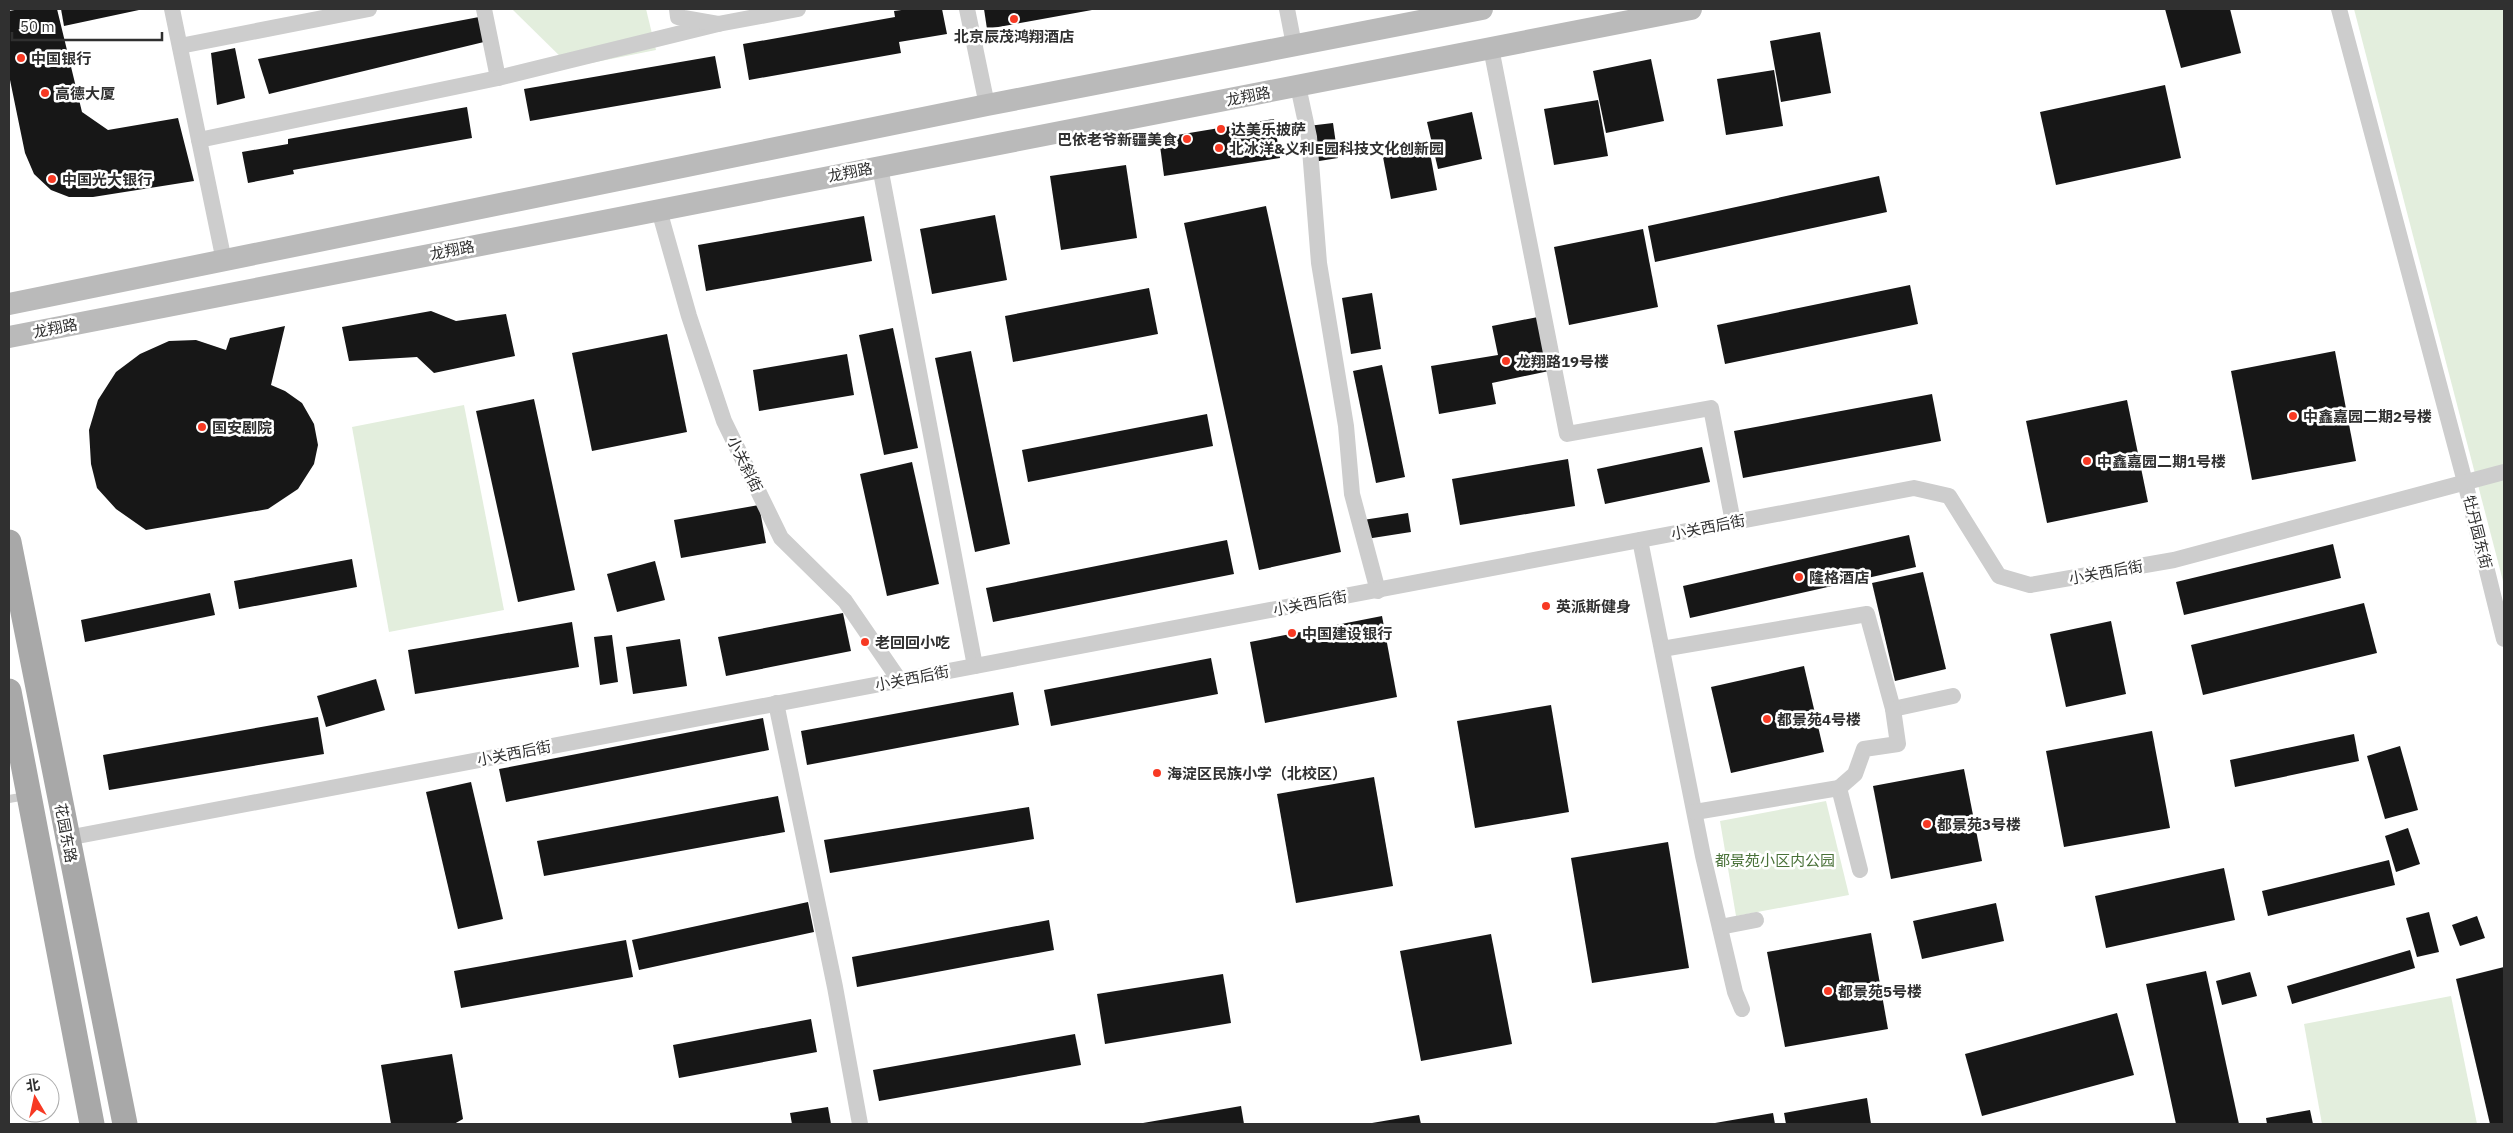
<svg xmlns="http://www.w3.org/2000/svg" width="2513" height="1133" viewBox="0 0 2513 1133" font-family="'IBM Plex Sans','Noto Sans SC',sans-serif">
  <rect width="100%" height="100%" fill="#fff"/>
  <g fill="#e3eedd">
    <path d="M512,9H646L656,50L571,67Z"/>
    <path d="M2354,9H2504V585Z"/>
    <path d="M464,405L504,610L389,632L352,427Z"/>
    <path d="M1826,801L1849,895L1736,916L1720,821Z"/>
    <path d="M2451,996L2477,1124H2322L2304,1024Z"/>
  </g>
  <g fill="#171717">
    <path d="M20,9H57L82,112L108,130L178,118L194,181L93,197H69L51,190L34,174L25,153L9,75V11Z"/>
    <path d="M61,9H139V10L64,26Z"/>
    <path d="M909,9H942L947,34L899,42L901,53L749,80L743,44L895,17L894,11Z"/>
    <path d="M984,9H1092V10L987,29Z"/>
    <path d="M2165,9H2230L2241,53L2181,68Z"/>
    <path d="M479,17L488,41L269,94L258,59Z"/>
    <path d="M1820,32L1831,93L1781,102L1770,41Z"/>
    <path d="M235,48L245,98L217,105L211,53Z"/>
    <path d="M715,56L721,88L530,121L524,89Z"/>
    <path d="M1651,59L1664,121L1606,133L1593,71Z"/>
    <path d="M1774,70L1783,126L1726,135L1717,79Z"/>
    <path d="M2165,85L2181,158L2056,185L2040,112Z"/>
    <path d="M1598,100L1608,156L1554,165L1544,109Z"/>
    <path d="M467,107L472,138L293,170L294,174L248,183L242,152L288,144V139Z"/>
    <path d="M1472,112L1482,159L1438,169L1427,122Z"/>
    <path d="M1274,119L1280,158L1164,176L1159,138Z"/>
    <path d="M1333,123L1338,158L1313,162L1308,126Z"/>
    <path d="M1429,148L1437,190L1391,199L1383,157Z"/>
    <path d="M1126,165L1137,238L1061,250L1050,176Z"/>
    <path d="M1879,176L1887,212L1655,262L1648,226Z"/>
    <path d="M1266,206L1341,552L1259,570L1184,223Z"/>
    <path d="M995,215L1007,280L932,294L920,229Z"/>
    <path d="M864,216L872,261L706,291L698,245Z"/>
    <path d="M1643,229L1658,307L1569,325L1554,247Z"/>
    <path d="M1910,285L1918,324L1725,364L1717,325Z"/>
    <path d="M1149,288L1158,334L1013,362L1005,316Z"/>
    <path d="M1372,293L1381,349L1351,354L1342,298Z"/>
    <path d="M431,311L456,321L506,314L515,356L434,373L417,357L349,361L342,327Z"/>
    <path d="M1538,317L1549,371L1492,383L1496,404L1439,414L1431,366L1498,355L1492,326Z"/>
    <path d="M285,326L271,385L285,391L302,403L314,424L318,445L314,464L298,489L268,509L146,530L116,509L97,488L91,464L89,430L98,400L116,372L140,354L169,341L196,340L226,350L230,338Z"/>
    <path d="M893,328L918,448L884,455L859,335Z"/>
    <path d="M667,334L687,432L592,451L572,353Z"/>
    <path d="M971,351L1010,544L975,552L935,358Z"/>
    <path d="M2335,351L2356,461L2252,480L2231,371Z"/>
    <path d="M847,354L854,395L759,411L753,370Z"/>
    <path d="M1382,365L1405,477L1376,483L1353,371Z"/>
    <path d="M1932,394L1941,441L1743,478L1734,431Z"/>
    <path d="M534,399L575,590L518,602L476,411Z"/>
    <path d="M2127,400L2148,502L2047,523L2026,421Z"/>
    <path d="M1207,414L1213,446L1028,482L1022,450Z"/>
    <path d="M1702,447L1710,482L1605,504L1597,469Z"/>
    <path d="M1568,459L1575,506L1460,525L1452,479Z"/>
    <path d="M912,462L939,584L887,596L860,474Z"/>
    <path d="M759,505L766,543L681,558L674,520Z"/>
    <path d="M1408,513L1411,532L1366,539L1363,520Z"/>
    <path d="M1909,535L1916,567L1690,618L1683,586Z"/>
    <path d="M1227,540L1234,574L993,622L986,588Z"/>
    <path d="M2333,544L2341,578L2184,615L2176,582Z"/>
    <path d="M352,559L357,587L239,609L234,581Z"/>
    <path d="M655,561L665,600L617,612L607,574Z"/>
    <path d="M1923,572L1946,669L1895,681L1872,583Z"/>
    <path d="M210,593L215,615L85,642L81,620Z"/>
    <path d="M2364,603L2377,653L2203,695L2191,645Z"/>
    <path d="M843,613L851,651L726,676L718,637Z"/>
    <path d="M1382,616L1397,697L1265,723L1250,642Z"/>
    <path d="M2111,621L2126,694L2066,707L2050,634Z"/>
    <path d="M572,622L579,667L415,694L408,650Z"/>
    <path d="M612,635L618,682L600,685L594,637Z"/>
    <path d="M680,639L687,686L633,694L626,647Z"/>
    <path d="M1211,658L1218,694L1051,726L1044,690Z"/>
    <path d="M1804,666L1824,752L1731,773L1711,687Z"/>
    <path d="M376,679L385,710L326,727L317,696Z"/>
    <path d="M1013,692L1019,725L807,765L801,731Z"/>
    <path d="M1551,705L1569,812L1475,828L1457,721Z"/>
    <path d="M318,717L324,754L109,790L103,755Z"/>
    <path d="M763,718L769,750L506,802L499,769Z"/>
    <path d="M2152,731L2170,828L2064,847L2046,751Z"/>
    <path d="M2354,734L2359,761L2235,787L2230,760Z"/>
    <path d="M2400,746L2418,810L2385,819L2367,756Z"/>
    <path d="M1964,769L1982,861L1891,879L1873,786Z"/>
    <path d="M1374,777L1393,886L1296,903L1277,794Z"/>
    <path d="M471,782L503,919L458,929L426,792Z"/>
    <path d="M778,796L785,832L544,876L537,841Z"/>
    <path d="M1029,807L1034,839L830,873L824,840Z"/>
    <path d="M2408,828L2420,864L2396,872L2385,836Z"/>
    <path d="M1668,842L1689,968L1592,983L1571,858Z"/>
    <path d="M2389,860L2395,885L2268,916L2262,891Z"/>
    <path d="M2224,868L2235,920L2106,948L2095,896Z"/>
    <path d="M808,902L814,932L639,970L632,940Z"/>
    <path d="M1996,903L2004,941L1922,959L1913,921Z"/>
    <path d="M2429,912L2439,952L2417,957L2406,918Z"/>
    <path d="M2477,916L2485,938L2460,946L2452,925Z"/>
    <path d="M1049,920L1054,950L857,987L852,957Z"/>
    <path d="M1871,933L1888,1029L1785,1047L1767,952Z"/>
    <path d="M1491,934L1512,1044L1421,1061L1400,951Z"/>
    <path d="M626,940L633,977L461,1008L454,971Z"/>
    <path d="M2410,950L2415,968L2292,1004L2287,986Z"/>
    <path d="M2504,967V1124H2490L2456,979Z"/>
    <path d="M2206,971L2239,1124H2176L2146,984Z"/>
    <path d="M2250,972L2257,996L2222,1005L2216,981Z"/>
    <path d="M1223,974L1231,1023L1105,1044L1097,994Z"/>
    <path d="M2117,1013L2134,1075L1982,1116L1965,1054Z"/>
    <path d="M811,1019L817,1052L679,1078L673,1045Z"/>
    <path d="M1075,1034L1081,1065L879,1101L873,1070Z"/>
    <path d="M452,1054L463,1119L454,1124H391L381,1065Z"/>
    <path d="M1867,1098L1871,1124H1786L1784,1113Z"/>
    <path d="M1241,1106L1244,1124H1143V1123Z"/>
    <path d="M828,1107L831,1124H792L790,1113Z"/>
    <path d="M2310,1110L2313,1124H2267L2266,1118Z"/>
    <path d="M1773,1113L1775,1124H1715V1123Z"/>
    <path d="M1419,1115L1421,1124H1372V1123Z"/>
  </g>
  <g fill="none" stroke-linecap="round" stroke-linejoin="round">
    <path stroke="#cdcdcd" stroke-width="8" d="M9,799L26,796"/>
    <g stroke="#cdcdcd" stroke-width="16">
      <path d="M172,9L224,261"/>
      <path d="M484,9L498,78L718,24"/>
      <path d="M677,9L678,17L718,24L798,9"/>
      <path d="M967,9L987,105"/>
      <path d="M1287,9L1294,45"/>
      <path d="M2339,9L2465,482L2504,639"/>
      <path d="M180,46L369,9"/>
      <path d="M1491,48L1567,434L1711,408L1733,522"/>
      <path d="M1298,86L1309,137L1319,263L1346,426L1352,494L1378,591"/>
      <path d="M199,140L498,78"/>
      <path d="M880,167L975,666"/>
      <path d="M659,210L689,316L724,421L781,538L845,601L900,681"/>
      <path d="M1640,540L1703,856L1735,992L1742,1009"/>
      <path d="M1662,649L1867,614L1893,709L1953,696"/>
      <path d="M776,703L835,987L860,1124"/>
      <path d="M1695,812L1839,788"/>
      <path d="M67,838L1914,488L1949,496L1999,576L2030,585L2174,560L2504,472"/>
      <path d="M1860,870L1839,788L1855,774L1864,749L1898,744L1893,709"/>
      <path d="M1720,927L1756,920"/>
    </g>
    <g stroke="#bababa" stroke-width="22">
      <path d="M9,304L987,105L1482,9"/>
      <path d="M9,337L1691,9"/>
    </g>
    <g stroke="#a8a8a8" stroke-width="25">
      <path d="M9,542L125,1124"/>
      <path d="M9,691L92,1124"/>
    </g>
  </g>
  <g fill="#f73923" stroke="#fff" stroke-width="2">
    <circle cx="1014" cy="19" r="5"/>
    <circle cx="21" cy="58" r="5"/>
    <circle cx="45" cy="93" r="5"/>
    <circle cx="1221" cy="129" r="5"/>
    <circle cx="1187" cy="139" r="5"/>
    <circle cx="1219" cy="148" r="5"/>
    <circle cx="52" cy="179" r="5"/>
    <circle cx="1506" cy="361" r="5"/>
    <circle cx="2293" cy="416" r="5"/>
    <circle cx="202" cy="427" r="5"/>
    <circle cx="2087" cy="461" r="5"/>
    <circle cx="1799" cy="577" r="5"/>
    <circle cx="1546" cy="606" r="5"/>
    <circle cx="1292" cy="633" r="5"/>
    <circle cx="865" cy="642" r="5"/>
    <circle cx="1767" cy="719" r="5"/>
    <circle cx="1157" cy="773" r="5"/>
    <circle cx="1927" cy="824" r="5"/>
    <circle cx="1828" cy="991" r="5"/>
  </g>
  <g text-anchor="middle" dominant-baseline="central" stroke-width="5" stroke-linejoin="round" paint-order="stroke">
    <g font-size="15" font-weight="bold" fill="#303030" stroke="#fff" text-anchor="start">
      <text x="1014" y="36" text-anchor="middle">北京辰茂鸿翔酒店</text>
      <text x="31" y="58">中国银行</text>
      <text x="55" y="93">高德大厦</text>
      <text x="1231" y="129">达美乐披萨</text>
      <text x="1177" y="139" text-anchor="end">巴依老爷新疆美食</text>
      <text x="1229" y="148">北冰洋&amp;义利E园科技文化创新园</text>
      <text x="62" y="179">中国光大银行</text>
      <text x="1516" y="361">龙翔路19号楼</text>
      <text x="2303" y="416">中鑫嘉园二期2号楼</text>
      <text x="212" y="427">国安剧院</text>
      <text x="2097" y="461">中鑫嘉园二期1号楼</text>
      <text x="1809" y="577">隆格酒店</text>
      <text x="1556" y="606">英派斯健身</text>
      <text x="1302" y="633">中国建设银行</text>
      <text x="875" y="642">老回回小吃</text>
      <text x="1777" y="719">都景苑4号楼</text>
      <text x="1167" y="773">海淀区民族小学（北校区）</text>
      <text x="1937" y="824">都景苑3号楼</text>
      <text x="1838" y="991">都景苑5号楼</text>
    </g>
    <g font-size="15" fill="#303030" stroke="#fff">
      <text transform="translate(1248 96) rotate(-11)">龙翔路</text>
      <text transform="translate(850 172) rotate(-11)">龙翔路</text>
      <text transform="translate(452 250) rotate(-11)">龙翔路</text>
      <text transform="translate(55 328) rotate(-11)">龙翔路</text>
      <text transform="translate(745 464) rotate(64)">小关斜街</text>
      <text transform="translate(1708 527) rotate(-11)">小关西后街</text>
      <text transform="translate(2478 532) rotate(76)">牡丹园东街</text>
      <text transform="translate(2106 572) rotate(-10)">小关西后街</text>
      <text transform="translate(1310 603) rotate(-11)">小关西后街</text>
      <text transform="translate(912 678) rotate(-11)">小关西后街</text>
      <text transform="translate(514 753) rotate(-11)">小关西后街</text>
      <text transform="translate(66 833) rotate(79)">花园东路</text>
    </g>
    <g font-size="15" fill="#497138" stroke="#fff">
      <text x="1775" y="860">都景苑小区内公园</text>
    </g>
  </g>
  <rect width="2513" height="1133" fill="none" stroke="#303030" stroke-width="20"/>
  <g transform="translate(35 1098) rotate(351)"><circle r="24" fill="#ffffff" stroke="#acacac"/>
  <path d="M0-4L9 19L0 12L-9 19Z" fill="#f73923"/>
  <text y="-8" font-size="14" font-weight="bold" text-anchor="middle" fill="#303030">北</text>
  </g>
  <path d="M12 32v8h150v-8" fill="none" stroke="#303030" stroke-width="2.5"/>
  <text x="20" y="32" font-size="15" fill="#303030" stroke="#ffffff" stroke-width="4" paint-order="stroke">50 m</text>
</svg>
